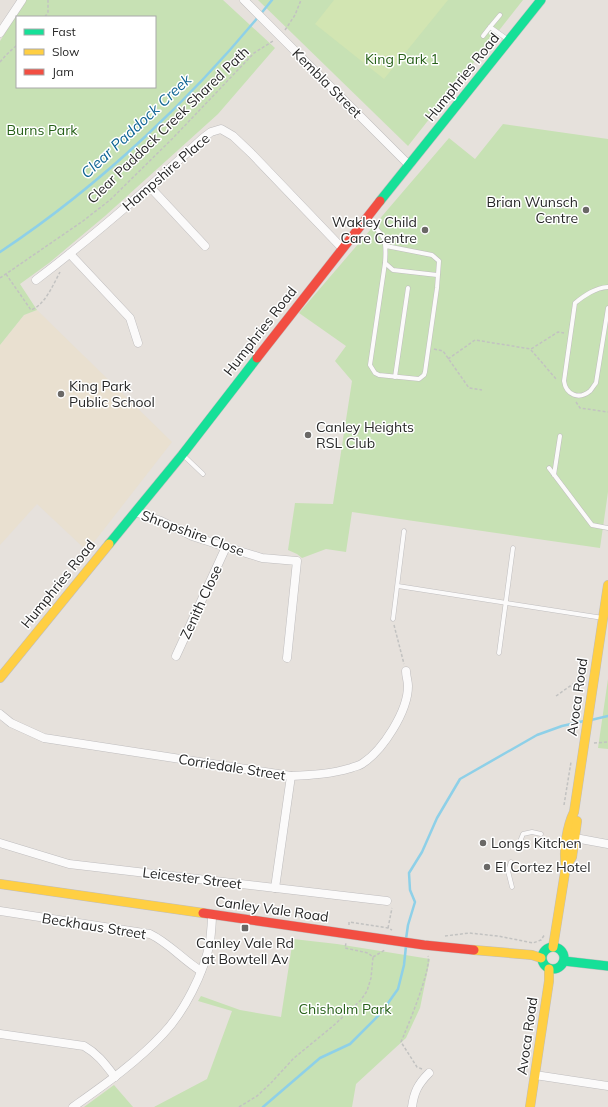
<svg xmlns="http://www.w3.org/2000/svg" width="608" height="1107" viewBox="0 0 608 1107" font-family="Mulish,sans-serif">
  <rect width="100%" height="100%" fill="#e6e1dc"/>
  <path fill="#e9e0d0" d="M37,310L172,442L87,551L37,504L0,545V345L24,315Z"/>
  <g fill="#c7e1b4" fill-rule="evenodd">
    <path d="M26,0H223L275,48L218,114L105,216L49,263L20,284L37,310L24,315L0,345V41ZM17,17H155V87H17Z"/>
    <path d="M258,0H523L408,146Z"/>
    <path d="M503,124L608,139V492L600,548L352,512L346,552L326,549L302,558L297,554L288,550L295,503L333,504L352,381L335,361L346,346L299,313L449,138L475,159Z"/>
    <path d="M608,679V749L598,748Z"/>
    <path d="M293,939L337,944L430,959L420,1008L406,1038L356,1084L352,1107H154L207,1079L232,1011L198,1001L201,996L240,1010L281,1017Z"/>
    <path d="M114,1085L133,1107H84Z"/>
  </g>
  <path fill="#d2e5b2" d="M334,0H448L384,79L315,24Z"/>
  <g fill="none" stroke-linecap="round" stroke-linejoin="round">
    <g stroke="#8ed0e8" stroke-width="2.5">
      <path d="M0,252C101,185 196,95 272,0"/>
      <path d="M591,720L608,716"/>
      <path d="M406,939L408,925L415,902L410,890L409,873L422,852L437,818L460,779L537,735L562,726L584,721"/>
      <path d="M263,1107L320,1058L350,1044L381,1013L398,989L404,965L406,946"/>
    </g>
    <g stroke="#bfbdbe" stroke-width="5">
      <g id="lane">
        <path d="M500,15L490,27L507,39"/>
        <path d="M483,36L490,27"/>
        <path d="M366,219C385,236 387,238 385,263L370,365L375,373L379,375L419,379L424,375L425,372L437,288L439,261L432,255L386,246"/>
        <path d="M385,263L393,270L437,275"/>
        <path d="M608,287C595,288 585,295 575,303L564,381C566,395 579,400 590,391C592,389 594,385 596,383L608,308"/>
        <path d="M395,377L408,288"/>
        <path d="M183,455L203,474"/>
        <path d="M549,468L592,525L608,528"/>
        <path d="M554,475L560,436"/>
        <path d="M398,586L603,618"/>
        <path d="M393,619L404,531"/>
        <path d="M499,653L513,548"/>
        <path d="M519,844L523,834L532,832L541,834"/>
        <path d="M511,862L508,871L512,887"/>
      </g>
    </g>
    <g stroke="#bfbdbe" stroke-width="9">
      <g id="street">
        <path d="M244,0L409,165"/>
        <path d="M0,33L22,0"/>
        <path d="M150,187L205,246"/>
        <path d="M70,254L130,318L138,343"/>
        <path d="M36,280C94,236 149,188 203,138L211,132L221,129L233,136L251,153L342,248"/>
        <path d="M135,512L161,521L192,536L226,547L262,558L297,561L287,658"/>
        <path d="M176,656L226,547"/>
        <path d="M0,714L11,723L44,738L291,776C312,775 331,774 351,768C355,766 360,766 363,763C383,750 408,711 408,686C408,681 406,676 406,671"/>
        <path d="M575,838L608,844"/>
        <path d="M0,843L69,864L387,901"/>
        <path d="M275,888L291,776"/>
        <path d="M0,911L150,934C169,943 183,960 201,971"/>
        <path d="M0,1034L84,1046C98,1054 105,1064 115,1077"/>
        <path d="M535,1075L608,1086"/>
        <path d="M73,1107C104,1085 137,1062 163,1034C184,1012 204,973 210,942C211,933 212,924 212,915"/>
        <path d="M412,1107C414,1092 418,1084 429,1073"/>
      </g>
    </g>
    <g stroke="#bfbdbe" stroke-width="10">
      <g id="fast">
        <path d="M380,201L541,0"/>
        <path d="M109,544L182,455L257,358"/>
        <circle cx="553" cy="958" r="11"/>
        <path d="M564,961L608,966"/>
      </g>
    </g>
    <g stroke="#bfbdbe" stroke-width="10">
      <g id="slow">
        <path d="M0,678L109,544"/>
        <path d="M566,866C563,851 567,826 574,812L608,585"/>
        <path d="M0,884L203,913"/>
        <path d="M553,947L566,866L572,857L577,821"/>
        <path d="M474,950L532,955L541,958"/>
        <path d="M530,1107L549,981V969"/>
      </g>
    </g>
    <g stroke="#bfbdbe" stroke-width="10">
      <g id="jam">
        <path d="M257,358L380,201"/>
        <path d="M203,913L424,945L474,950"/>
      </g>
    </g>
    <g stroke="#c2c2c1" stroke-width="1.5" stroke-dasharray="3 2" stroke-linecap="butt">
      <path d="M45,17L48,12V0"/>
      <path d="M285,30L295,15L301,0"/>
      <path d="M0,62L6,55L17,45"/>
      <path d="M6,274L31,310C45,305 53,285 60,272"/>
      <path d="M0,278L83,221L110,200L173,138L254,53L273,41"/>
      <path d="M434,349L443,351L469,388L482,390"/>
      <path d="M531,350L557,380"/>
      <path d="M448,359L475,340L531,349L558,332L564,333"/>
      <path d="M576,402L580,408L608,412"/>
      <path d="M394,625L404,664"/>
      <path d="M556,696L573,684H582"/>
      <path d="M594,743L608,742"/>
      <path d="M564,805L571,762"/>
      <path d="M349,925V922L388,928L392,930"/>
      <path d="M388,928L392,908"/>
      <path d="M445,936L469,933L498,936L533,943L541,940L545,934"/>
      <path d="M373,957L385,950"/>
      <path d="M422,1069L417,1067L401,1042C407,1028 432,968 428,956"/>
      <path d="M239,1107L257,1096L270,1084L294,1058L333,1026L361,1000L367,991L371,978L373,957L368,953L345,948L346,943"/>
    </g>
    <use href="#lane" stroke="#fbfafa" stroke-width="4"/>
    <use href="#street" stroke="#fbfafa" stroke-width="8"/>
    <use href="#fast" stroke="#16e098" stroke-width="9"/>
    <use href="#slow" stroke="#ffcf43" stroke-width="9"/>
    <use href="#jam" stroke="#f24e42" stroke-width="9"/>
  </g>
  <g fill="#6a6866" stroke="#fff" stroke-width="1.5">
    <circle cx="586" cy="210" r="4"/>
    <circle cx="425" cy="230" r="4"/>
    <circle cx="61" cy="394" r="4"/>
    <circle cx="308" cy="435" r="4"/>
    <circle cx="483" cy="843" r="4"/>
    <circle cx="487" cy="867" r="4"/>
    <rect x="241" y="924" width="8" height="8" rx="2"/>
  </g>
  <g text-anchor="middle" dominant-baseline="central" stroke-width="3" stroke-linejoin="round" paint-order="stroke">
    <g font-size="14" fill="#276119" stroke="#fff">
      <text x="402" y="59">King Park 1</text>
      <text x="42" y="130">Burns Park</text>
      <text x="345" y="1009">Chisholm Park</text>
    </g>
    <g font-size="14" fill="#272727" stroke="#fff">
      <text transform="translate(462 77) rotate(-51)">Humphries Road</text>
      <text transform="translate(327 83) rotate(45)">Kembla Street</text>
      <text transform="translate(168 125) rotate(-44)">Clear Paddock Creek Shared Path</text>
      <text transform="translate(166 172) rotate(-41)">Hampshire Place</text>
      <text transform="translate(260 331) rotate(-52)">Humphries Road</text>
      <text transform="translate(193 533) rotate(20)">Shropshire Close</text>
      <text transform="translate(58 584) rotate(-51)">Humphries Road</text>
      <text transform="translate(201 602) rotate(-65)">Zenith Close</text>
      <text transform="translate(577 697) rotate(-82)">Avoca Road</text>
      <text transform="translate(232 767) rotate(9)">Corriedale Street</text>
      <text transform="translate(192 878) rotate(7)">Leicester Street</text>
      <text transform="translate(272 909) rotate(8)">Canley Vale Road</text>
      <text transform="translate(94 926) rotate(9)">Beckhaus Street</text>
      <text transform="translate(527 1036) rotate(-82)">Avoca Road</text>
    </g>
    <g font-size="14" fill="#272727" stroke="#fff" text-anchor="start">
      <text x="578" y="202" text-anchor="end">Brian Wunsch<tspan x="578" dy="16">Centre</tspan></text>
      <text x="417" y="222" text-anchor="end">Wakley Child<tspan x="417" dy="16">Care Centre</tspan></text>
      <text x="69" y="386">King Park<tspan x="69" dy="16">Public School</tspan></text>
      <text x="316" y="427">Canley Heights<tspan x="316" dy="16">RSL Club</tspan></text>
      <text x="491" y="843">Longs Kitchen</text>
      <text x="495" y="867">El Cortez Hotel</text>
      <text x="245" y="943" text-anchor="middle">Canley Vale Rd<tspan x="245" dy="16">at Bowtell Av</tspan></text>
    </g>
    <g font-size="15" font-style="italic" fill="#0e6493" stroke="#fff">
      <text transform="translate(136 126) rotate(-43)">Clear Paddock Creek</text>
    </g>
  </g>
  <rect x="16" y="16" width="140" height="72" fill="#ffffff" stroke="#a9a9a9"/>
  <rect x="24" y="29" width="20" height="6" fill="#16e098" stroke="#a9a9a9"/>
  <text x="52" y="36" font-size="12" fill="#272727">Fast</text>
  <rect x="24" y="49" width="20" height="6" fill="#ffcf43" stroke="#a9a9a9"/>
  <text x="52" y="56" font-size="12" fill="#272727">Slow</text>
  <rect x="24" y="69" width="20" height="6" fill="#f24e42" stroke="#a9a9a9"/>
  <text x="52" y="76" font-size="12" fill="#272727">Jam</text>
</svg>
